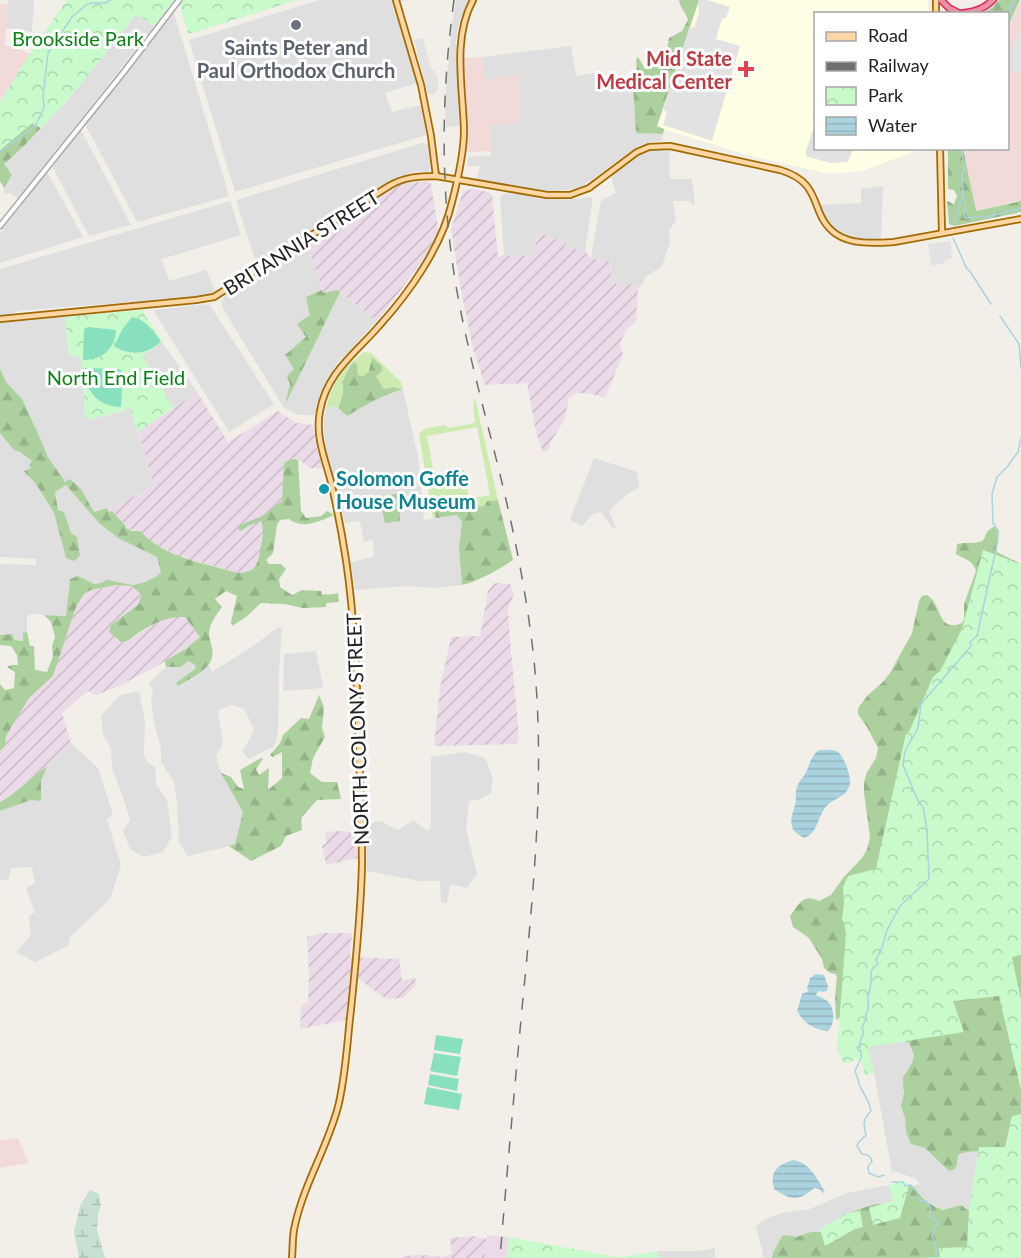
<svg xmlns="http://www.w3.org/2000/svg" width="1021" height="1258" viewBox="0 0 1021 1258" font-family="Lato,sans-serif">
  <defs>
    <pattern id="industrial-furrows" width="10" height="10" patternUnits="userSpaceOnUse" patternTransform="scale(1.5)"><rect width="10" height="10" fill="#ebdbe8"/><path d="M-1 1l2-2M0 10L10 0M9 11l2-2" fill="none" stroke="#c9bcc7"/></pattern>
    <pattern id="forest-firs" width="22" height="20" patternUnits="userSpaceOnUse" patternTransform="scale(1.5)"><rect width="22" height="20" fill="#add19e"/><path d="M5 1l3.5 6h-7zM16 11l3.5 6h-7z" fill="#95b388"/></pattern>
    <pattern id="wetland-marsh" width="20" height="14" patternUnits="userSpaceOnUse" patternTransform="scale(1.5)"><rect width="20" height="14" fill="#c6e0d4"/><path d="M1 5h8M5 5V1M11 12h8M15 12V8" fill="none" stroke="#aac0b6"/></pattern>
    <pattern id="park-crowns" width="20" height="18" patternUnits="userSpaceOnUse" patternTransform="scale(1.5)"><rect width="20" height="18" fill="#c8facc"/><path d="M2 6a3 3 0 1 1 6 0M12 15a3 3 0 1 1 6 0" fill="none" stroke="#acd6af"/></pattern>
    <pattern id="water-rules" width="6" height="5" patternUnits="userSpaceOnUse" patternTransform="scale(1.5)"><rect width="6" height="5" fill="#aad3df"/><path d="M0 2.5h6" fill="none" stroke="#92b5bf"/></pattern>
  </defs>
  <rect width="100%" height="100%" fill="#f2efe9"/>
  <g fill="#e0dfdf">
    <path d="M8,0H34L32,32L6,28Z"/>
    <path d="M319,0H408L393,4L417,83L385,93L392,112L421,105L426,135L235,192L189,40Z"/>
    <path d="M456,0H468L460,20L456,41L460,126L446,127L445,102L448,67L452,23Z"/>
    <path d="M174,13L229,196L137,222L85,124Z"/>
    <path d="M136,14L154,26L18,199L10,193L4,194V188L12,175L3,164L23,147L66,102Z"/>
    <path d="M571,46L576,76L594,73L596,86L638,84V86H633L636,133L663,134L662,141L651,142L635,148L590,181L578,188L550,192L476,180L480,166H467L468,157L491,155L490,125L520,122L518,74L485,81L482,57Z"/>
    <path d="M81,130L131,225L89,236L52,166Z"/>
    <path d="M422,143L428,144L431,166L428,172L414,171L376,190L257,266L236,200Z"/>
    <path d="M658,149L670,150L669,176L672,179H692L695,206L689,201H673L676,220L669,231L670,242L662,266L644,278V282L638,288L631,284H617L611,281L612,262L591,258L601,201L616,193L611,177L624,164L644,151Z"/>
    <path d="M47,172L83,237L0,263V233Z"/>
    <path d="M883,186L881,240L859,239L848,236L835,229L826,218L821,205L861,203V189Z"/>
    <path d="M508,193L565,200L593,197L585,251L564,247L565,243L538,232L534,256L504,255L500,198L502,194Z"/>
    <path d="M230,201L241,235L162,259L169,281L206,270L216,292L205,297L65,307L18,311L12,315L0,316V269Z"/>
    <path d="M308,245L322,290L306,297L310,315L306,336L290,384L286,402L340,292L377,321L337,364L327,380L316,412L313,415H298L284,408L222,307L223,299L226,294Z"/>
    <path d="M209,304L274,404L229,432L153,310Z"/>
    <path d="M65,317L69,356H80L82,364L85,416L109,415L130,408L154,486L108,510L107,508L94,512L81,489L65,483L48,457L40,438L22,400L6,382L0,368V323Z"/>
    <path d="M162,342L197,392L173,408L142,356Z"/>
    <path d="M403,389L418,457L424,520L457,515L462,522L459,548L462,585L434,588L407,586L355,590L351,562L374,557L373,540L364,542L360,521L345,523L341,506L360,501L339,504L326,452L324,433V418L328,406L340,409L347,416L372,401L389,393Z"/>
    <path d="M0,433L14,450L20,452L32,461L31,468L25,471L36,484L54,513L66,558L80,555L77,537L71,533L64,512L58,510L55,491L66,484L99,523L118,538L157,557L161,572L157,576L145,582L133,585L125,583L94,584L78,576L70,579L66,616L32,614L27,616V632L23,633L24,641L15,640L12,634L0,635V564L36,565V559L0,557Z"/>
    <path d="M594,458L637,472L639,488L629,493L615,505L609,512L616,527L613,529L601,512L593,514L582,526L570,520Z"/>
    <path d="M282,627L279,671L278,730L276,741L273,747L248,759L242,750L247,744L254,729L244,709L231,705L218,711L223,744L216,756L219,768L243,812L235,845L188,856L179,843L177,801L174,782L161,762V748L154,723L151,700L153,693L149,683L166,667H181L188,661L194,664L196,668L177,683L179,686L209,665L212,672L256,644L277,628Z"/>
    <path d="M316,651L323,688L283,691L284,654Z"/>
    <path d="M139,691L145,722L144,755L148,763L155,767L156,784L167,800L172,836L163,852L143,857L130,849L123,830L130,820L123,797L112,768L111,749L103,734L101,716L120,695Z"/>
    <path d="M71,743L98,768L113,815L107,819L121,865L110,899L70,937L68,946L35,962L16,952L31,935L29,916L35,912L26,888L35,883L32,867L11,868L9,879L0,881V811L31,800L47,766Z"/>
    <path d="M465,752L485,758L493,778L491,793L480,799L469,801L466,829L477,874L467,888L450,884L447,903L441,902L440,881H420L367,871L366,824L381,821L398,830L413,820L428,831L431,827V757Z"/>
    <path d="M905,1041L909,1043L914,1055L912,1063L904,1074L903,1079L906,1132L911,1144L925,1148L955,1169L957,1164L958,1155L961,1154L968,1150L979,1151L969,1211L961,1205L943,1210L927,1201L912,1186L920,1184L916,1179L897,1172L892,1173L875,1077L867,1047Z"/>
    <path d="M889,1185L893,1201L875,1205L848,1213L821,1229V1232H811L796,1237L787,1235L779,1241L772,1258H763L762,1250L756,1227L763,1220L781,1213L810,1209L847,1193Z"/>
    <path d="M715,1248V1258H658V1251H699Z"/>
  </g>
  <g fill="#f2dad9">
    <path d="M1021,0V201L1012,202L975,211L963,149L1008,148V26Z"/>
    <path d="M0,4H7L5,46L14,47L30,54L0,102Z"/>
    <path d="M482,57L485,80L518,74L520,123L490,125L491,151L469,152L467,151L468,130L463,58Z"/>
    <path d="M18,1138L29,1163L0,1168V1140Z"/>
  </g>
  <g fill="url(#industrial-furrows)">
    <path d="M427,181L431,184L439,233L419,266L377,321L338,290L323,293L308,245L353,213L399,184Z"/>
    <path d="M474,189L488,192L492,195L498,257L504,255L534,256L538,232L566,243L564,247L585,251L591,258L612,262L611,281L617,284H631L638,288L636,322L626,330L620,344L623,354L605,398L592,394L578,393L569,398L565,419L550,443L549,450L543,452L536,433L527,383L485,385L473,349L460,285L451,229L462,194L465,190Z"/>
    <path d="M197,392L228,442L278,411L296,423L313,425L314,429L317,449L323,469L310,468L301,461L293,458L284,463L282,501L261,521L263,527V542L261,547V553L255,567L247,572L238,573L181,557L158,546L146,538L140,532L132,530L126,528L125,524L112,511L109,512L108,510L154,486L138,432Z"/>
    <path d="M494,583L510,584L514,594L508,608L510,640L519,736L516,744L434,746L440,687L451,637L480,636L488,591Z"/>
    <path d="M116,585L131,586L141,594L139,604L111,625L127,642L138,633L166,618L175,616L185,617L200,637L187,648L159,665L117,687L96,695L88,691L62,713L71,743L47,766L10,796L0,802V751L5,746L6,736L29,698L53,676L76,606L84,594L91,590Z"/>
    <path d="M335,831L357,832L359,858L326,865L322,845L326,844L325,833Z"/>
    <path d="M321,933H352L350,957L399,959L402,981L415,977L416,985L403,998L386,999L357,978L350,977L346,1020L300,1029L301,1006L308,1002L309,975L307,937Z"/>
    <path d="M473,1236L487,1239L485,1258H402L403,1256L423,1255L443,1257L452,1254L450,1238Z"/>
  </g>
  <path fill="#ffffe5" d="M699,0H928L929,13L816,14V148L933,149L916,151L862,171L830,174L747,155L657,127Z"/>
  <path fill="#ebdbe8" d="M487,1235L509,1237L507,1258H485Z"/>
  <g fill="#cdebb0" fill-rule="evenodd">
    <path d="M364,352L371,353L401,382L403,389L393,387L384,389L376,376L369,371L363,376L358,375L357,365L349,368L347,376L342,382C345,392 342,399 338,408L328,406L324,418C331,385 338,372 364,352Z"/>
    <path d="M475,398L498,500L487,501C478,517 451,512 435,512L436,518H433L419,434L424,429L445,425L448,428L470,424L475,422L473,403ZM477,427L490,495L469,499L464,470L434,475L427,436Z"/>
  </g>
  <g fill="url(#forest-firs)">
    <path d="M679,0H699L657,126L664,129L663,134L636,133L633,86L638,85L636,59L638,57L645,69L650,66L652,61L658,68L665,65L666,54L669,38L682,31L688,20C686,12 680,8 679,0Z"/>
    <path d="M999,0H1020L1008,26V14L983,13L993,7Z"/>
    <path d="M32,123L41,128L23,147L4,164L12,175L4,188L0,181V150Z"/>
    <path d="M950,149H963L976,211L1021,201V212L954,226L949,224L947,201L954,204L957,196L954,190L948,189V151Z"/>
    <path d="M322,290L323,293L337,290L340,292L285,405L290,384L287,376L294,369L285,355L306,337L297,324L310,315L306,297Z"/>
    <path d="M372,358L382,366V371L376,376L384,389L393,387L403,389C383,395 365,405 347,416L338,408C342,399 345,392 342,382C347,375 348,368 354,362L357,365L358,375L363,376L369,371Z"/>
    <path d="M0,368L6,382L22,399L40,438L48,457L65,482L70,479L81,489L94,512L107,508L109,512L112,511L125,525L126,528L132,531H140C164,558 205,563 238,573C258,572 258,562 261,546C263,537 264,530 261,521L248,526L241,531L238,529L240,525L262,516L282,501L284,463C289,459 292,458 298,460L301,511L306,518L321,516L327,511L334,515C320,521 303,530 289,519L280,520L277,525L273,553L266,560L269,564H281L286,569L279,579L280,587L292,595L302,590L321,591L322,595C328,594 333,595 338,593L339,602L326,603V607L303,608L284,604L261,603L246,617L232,626L231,622L237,596L226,591L215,599L222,607C217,614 210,623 209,632C209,643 217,653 209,664C204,672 186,681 178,686L176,683L196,668L194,664L188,661L181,667H166L165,661L187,648L200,637L185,617C168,616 152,624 138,633C132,637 129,642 121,642L109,632L111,625L139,604L141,594L131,586L116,585L91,590L84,594L76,607L53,676L29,698L6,736L5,746L0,751V684L5,690L14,688L15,672L7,667L11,665H18L17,655L11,646L0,645V635L12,634L15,640L23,641V633L27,632L30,646H34L35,670L47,672L53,656L52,646L55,637L51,622L44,615L66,616L70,579L78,576L94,584L101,583L107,580L133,585L145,582L157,576L161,572L157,557L118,538L99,523L66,485L55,492L58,510L64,512L71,533L77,537L80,555L75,561L66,558L54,513L36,484L24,471L31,468L29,465L32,461L20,452L14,450L0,433Z"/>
    <path d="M400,493V521L385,523L379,497Z"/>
    <path d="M498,500L513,560C496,571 481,580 462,585L459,548L462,522L457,515L436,518L435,512L439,507L466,504L473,512L478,507L484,506L487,501Z"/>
    <path d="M993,527H995L999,530C999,538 995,545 997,552L1021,564V1258H772L773,1253L782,1236L787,1235L796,1237L811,1232H821L827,1230L843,1215L875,1204H890L895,1202L904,1183C916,1187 919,1196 929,1203C933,1206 939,1208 943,1210L961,1205L969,1211L987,1150C977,1152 967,1150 958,1155L957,1164L955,1169L949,1171L925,1148L911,1144L906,1132L905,1118L901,1106L904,1093L903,1084V1077L912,1063L914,1055L909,1043L904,1041H899L880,1045L841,1017L836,1020L835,996L837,976L835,974L830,973L824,968L822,959L809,938L793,927L790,916C800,904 802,893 819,901L831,895L843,878L861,859L867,850L870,837L864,793V782L867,772L876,758L878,748L867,727L858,714V708L868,695L883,682L890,673L912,633L919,601L922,596L927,595C942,603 937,634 962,623L964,619V604L976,571C973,560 964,559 956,554L957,544C964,542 980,544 983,540C987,535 984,533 993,527Z"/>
    <path d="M319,695L324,707L322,728L325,737L313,758L310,773L322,782H337L341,799L317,800L301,818L302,830L286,836L281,846L251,861L229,846L235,844L243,812L221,773L231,777L238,787L244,789L240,770L261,758L263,759L256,769L259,775L269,768L268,790L282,778V752L273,757L270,755L280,743L283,735L301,718L309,719Z"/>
    <path d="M47,766L41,781V801L31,800L0,811V802L10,796Z"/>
  </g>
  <path fill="url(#wetland-marsh)" d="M90,1190L99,1194L101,1205L98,1214L97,1229L105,1258H79L74,1232L80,1206Z"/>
  <g fill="url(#park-crowns)">
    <path d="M68,0H174L154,26L136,14C106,53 76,93 41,128L32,123L0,150V102L23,64L63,5Z"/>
    <path d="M184,0H298L188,34L180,6Z"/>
    <path d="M142,310L162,342L142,356L173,408L138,432L130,408L89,420L85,416L82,364L79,356H69L65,317Z"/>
    <path d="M983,550L1021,564V955L1012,957L1021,1000V1090L999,996L953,1001L964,1032L868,1047L874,1073L865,1075L861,1059L844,1063L838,1051H837L846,934L844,923L842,919L844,904L843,887L848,876L876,869L906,733L909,732L933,677L940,671L962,629Z"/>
    <path d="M1021,1114V1258H917L940,1257L939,1248L967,1247L969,1211L979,1147H1005L1012,1116Z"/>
    <path d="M905,1181L909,1186L900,1218L873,1225L869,1208L893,1201L889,1185Z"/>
    <path d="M860,1211L863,1227L855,1229L825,1246L820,1229L848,1213Z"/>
    <path d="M509,1237L617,1257H624L658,1251V1258H507Z"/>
  </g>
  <g fill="#88e0be">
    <path d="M132,317C145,319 153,331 161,341C148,355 129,356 114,346L122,330Z"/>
    <path d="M88,327L116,330C115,349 102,360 83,360L84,329Z"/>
    <path d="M85,368L119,369L123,372L121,407C98,407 84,390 85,368Z"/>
    <path d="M436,1035L463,1039L460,1054L434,1050Z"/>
    <path d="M434,1053L461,1057L457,1076L430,1071Z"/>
    <path d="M430,1074L459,1079L457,1091L428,1085Z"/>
    <path d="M427,1087L462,1094L459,1110L424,1104Z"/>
  </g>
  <g fill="#e2e2e2">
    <path d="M699,0H707L730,7L726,18H723L721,22L716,39L740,46L712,141L663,125L667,112L663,110L689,28L694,27L699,13V8L697,6Z"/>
    <path d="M1021,30V71L1010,73L1008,72V56Z"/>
    <path d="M423,38L432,71L435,70L438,79V90L434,94L428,95L414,40Z"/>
    <path d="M815,125L816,148L853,149L848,162L830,163L806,156V150Z"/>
    <path d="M950,241L952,249L951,251L952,258L945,260V263L931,266L928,244Z"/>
  </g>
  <g fill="url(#water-rules)">
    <path d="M819,750C824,750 834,749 838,752C844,756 853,780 849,787C845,798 831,799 825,808C817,819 817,834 804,838C800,835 795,833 793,829C789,820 793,813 795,805C797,800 795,796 796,791C797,784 801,780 805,774C810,766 810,756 819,750Z"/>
    <path d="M816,974L824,975L828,986L827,991L823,992L818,991L816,995C820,997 826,999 829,1003C835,1010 835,1024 828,1031C814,1030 804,1023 797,1011L802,994L809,991L807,988L810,978Z"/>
    <path d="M793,1160C809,1162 817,1178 825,1192L823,1193L819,1189L814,1188C799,1202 790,1200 774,1189C770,1171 776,1166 793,1160Z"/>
  </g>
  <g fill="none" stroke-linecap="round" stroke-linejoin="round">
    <g stroke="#aad3df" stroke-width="1.5">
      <path d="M1008,16L1010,13V6L1014,4L1013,0"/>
      <path d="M0,152L35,126L44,108L43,96L48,53L72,17L86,5L92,3H105L111,0"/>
      <path d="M963,195L966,204L964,216L966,218L990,216L1021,208"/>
      <path d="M954,223L963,195L962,175L964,168L962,149"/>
      <path d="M953,238L967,269L969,270L991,304"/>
      <path d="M1000,316L1019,344L1021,368"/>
      <path d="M884,1175L878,1177L869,1173C868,1167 867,1166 872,1162C870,1155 868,1155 862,1154L857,1146L858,1143L866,1135C863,1124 863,1119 871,1111C870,1104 863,1091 859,1085V1082L855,1071L861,1058V1051L858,1050L857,1047H860V1042L864,1032L862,1028L866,1018V1014C870,1008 868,1006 868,999C867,993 869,994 870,989C871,983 872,977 871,972L873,968L878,964L876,960L883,945L887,930L900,906L929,879L927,830L923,807L918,801L903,765L905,751L918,728L921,704L966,652L971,646L970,642L977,636L998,540L997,529L993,523L992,494L997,477L1007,467L1018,452L1021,438"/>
      <path d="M892,1182H903L905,1186L911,1185L917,1192L919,1201H926L930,1207V1216L935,1219L938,1224L933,1228L932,1236L936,1245V1258"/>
    </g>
    <g stroke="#a9a9a9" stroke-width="7">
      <path id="minor" d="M0,226L123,73L179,0"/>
    </g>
    <g stroke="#a06b00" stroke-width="8">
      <g id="major">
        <path d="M396,0L421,85L431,136L436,176"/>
        <path d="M936,0V14"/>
        <path d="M940,148L942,233"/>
        <path d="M0,319L196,300L214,297L389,186C404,177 419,176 436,176L547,195H570L589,188L637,152L649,147L670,146L780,170C825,183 808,214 836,234C852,245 876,243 894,242L1021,219"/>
        <path d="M292,1258C293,1247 292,1236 295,1225C304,1184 327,1148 338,1107C346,1075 347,1042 351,1009C356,961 361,912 362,864C362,824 360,785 359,745C357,683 355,621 346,560C342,534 337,508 331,482C325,459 315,436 320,411C327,372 355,354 379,326C410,292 442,246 452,202C458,179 464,154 464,130C463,87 452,39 473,0"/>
      </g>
    </g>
    <g stroke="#dc2a67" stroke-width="8">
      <g id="highway">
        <path d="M941,0L949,8L957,12"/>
        <path d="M952,14C968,13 981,12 993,0"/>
      </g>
    </g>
    <use href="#minor" stroke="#fff" stroke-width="4"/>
    <use href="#major" stroke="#fcd6a4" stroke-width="4.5"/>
    <use href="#highway" stroke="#e892a2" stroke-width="5"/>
    <path stroke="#707070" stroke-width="1.5" stroke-dasharray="12 12" stroke-linecap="butt" d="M454,0C441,95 440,191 456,286C470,366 494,443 511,522C521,568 529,614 534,660C545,773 534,886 523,998C515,1084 507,1171 500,1258"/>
  </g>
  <circle fill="#6b7280" stroke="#fff" stroke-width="2" cx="296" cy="25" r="6"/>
  <path fill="#e0444e" stroke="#fff" stroke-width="2" d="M743 60h6v6h6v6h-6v6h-6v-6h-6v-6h6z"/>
  <circle fill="#0f9aa8" stroke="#fff" stroke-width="2" cx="324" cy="489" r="6"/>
  <g text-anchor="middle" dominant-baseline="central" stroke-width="6" stroke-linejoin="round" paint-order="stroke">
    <g font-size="20" fill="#0c8416" stroke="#fff">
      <text x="78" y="38">Brookside Park</text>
      <text x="116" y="377">North End Field</text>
    </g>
    <g font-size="20" font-weight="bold" fill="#5b616d" stroke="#fff">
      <text x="296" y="47">Saints Peter and<tspan x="296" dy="23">Paul Orthodox Church</tspan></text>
    </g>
    <g font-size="20" font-weight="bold" fill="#be3a42" stroke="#fff" text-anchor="end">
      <text x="732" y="58">Mid State<tspan x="732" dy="23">Medical Center</tspan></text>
    </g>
    <g font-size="20" fill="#222" stroke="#fff">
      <text transform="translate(301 242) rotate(-32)">BRITANNIA STREET</text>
      <text transform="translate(357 729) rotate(-92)">NORTH COLONY STREET</text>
    </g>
    <g font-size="20" font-weight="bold" fill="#0d838f" stroke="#fff" text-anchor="start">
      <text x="336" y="478">Solomon Goffe<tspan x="336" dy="23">House Museum</tspan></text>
    </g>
  </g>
  <rect x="814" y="12" width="195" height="138" fill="#ffffff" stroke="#a7a7a7" stroke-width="1.5"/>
  <rect x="826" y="32" width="30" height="9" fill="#fcd6a4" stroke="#a7a7a7" stroke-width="1.5"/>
  <text x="868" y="42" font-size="18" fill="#222222">Road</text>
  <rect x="826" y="62" width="30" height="9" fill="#707070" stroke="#a7a7a7" stroke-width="1.5"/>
  <text x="868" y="72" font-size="18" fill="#222222">Railway</text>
  <rect x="826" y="87" width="30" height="18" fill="url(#park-crowns)" stroke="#a7a7a7" stroke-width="1.5"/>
  <text x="868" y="102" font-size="18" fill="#222222">Park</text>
  <rect x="826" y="117" width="30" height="18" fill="url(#water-rules)" stroke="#a7a7a7" stroke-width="1.5"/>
  <text x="868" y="132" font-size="18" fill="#222222">Water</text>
</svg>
